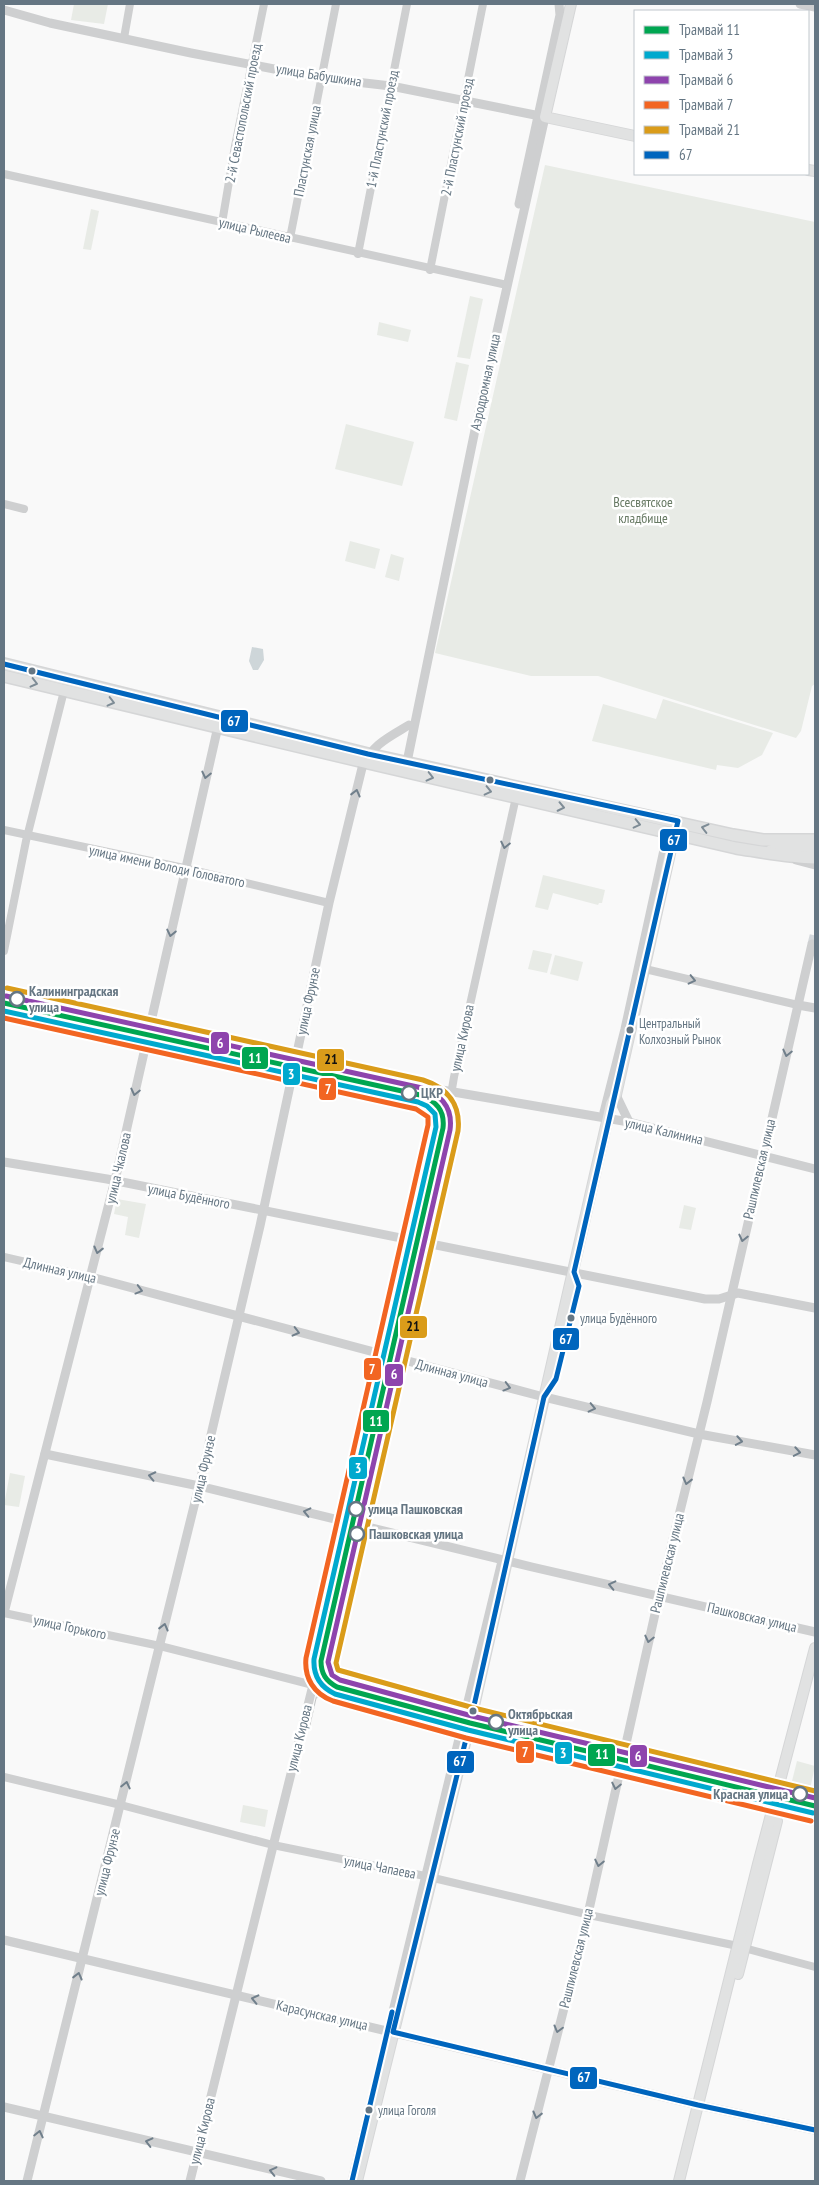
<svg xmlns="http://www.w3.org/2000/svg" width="819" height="2185" viewBox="0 0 819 2185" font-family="'PT Sans Narrow',sans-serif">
  <rect width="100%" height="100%" fill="#f9f9f9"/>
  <g fill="#e8ebe6">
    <path d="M74,4H108L104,24L71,20Z"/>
    <path d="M545,165L815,222V684L812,686L801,731L796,738L598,676H531L435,653Z"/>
    <path d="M91,209L99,211L91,250L83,249Z"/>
    <path d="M470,296L483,299L470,359L457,357Z"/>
    <path d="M379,322L411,330L408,342L377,335Z"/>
    <path d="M456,362L469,365L457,421L444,418Z"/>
    <path d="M346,424L414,442L402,486L335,469Z"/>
    <path d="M350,541L380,549L375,569L345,561Z"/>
    <path d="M391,554L404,558L399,581L385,577Z"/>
    <path d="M663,699L773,733L762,755L738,768L717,765L716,770L592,741L603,704L656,719Z"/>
    <path d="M543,875L605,890L602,903H599L598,905L553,893L548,910L535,907Z"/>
    <path d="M533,950L552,954L547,973L528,969Z"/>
    <path d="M555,955L583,962L578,981L550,974Z"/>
    <path d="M117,1199L146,1204L139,1238L125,1235L128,1217L114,1214Z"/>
    <path d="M684,1205L696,1208L691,1230L679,1228Z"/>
    <path d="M10,1473L25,1476L19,1507L4,1505Z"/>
    <path d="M797,1761L815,1766L809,1794L790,1789Z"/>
    <path d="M243,1805L268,1810L265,1827L240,1822Z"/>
  </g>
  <path fill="#ced6d9" d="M252,647L263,649L264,660L258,670H253L249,661Z"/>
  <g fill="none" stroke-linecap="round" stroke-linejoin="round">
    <path stroke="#d4d8dc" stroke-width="9" stroke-dasharray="9 4.5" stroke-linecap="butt" d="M812,944L815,932"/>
    <g stroke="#d5d6d7" stroke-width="12">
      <g id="secondary">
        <path d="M571,4L545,117L635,136"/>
        <path d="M808,170L815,171"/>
        <path d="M771,850L815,849"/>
        <path d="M738,1974L777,1821"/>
        <path d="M357,2181L471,1719L611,1104L616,1095L676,827"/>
        <path d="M679,2181L758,1864L815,1648"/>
      </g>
    </g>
    <g stroke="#d5d6d7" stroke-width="14">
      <g id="primary">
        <path d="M4,664L368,754L733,835L763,840H815"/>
        <path d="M4,676L364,762L736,848C762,852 788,857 815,858"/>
      </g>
    </g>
    <g stroke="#cecfd0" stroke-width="8">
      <path d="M124,38L130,4"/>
      <path d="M4,174L507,285"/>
      <path d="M222,223L235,146L264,4"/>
      <path d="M290,238L336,4"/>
      <path d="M358,254L407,4"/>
      <path d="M430,270L483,4"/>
      <path d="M4,504L24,509"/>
      <path d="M4,830L184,868L329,903"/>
      <path d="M4,951L26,841L65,687"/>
      <path d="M645,969L798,1005"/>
      <path d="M427,1103L442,1112L446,1120"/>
      <path d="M4,1257L91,1277"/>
      <path d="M4,1613L160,1646L313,1685L329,1683L474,1722L777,1796"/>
      <path d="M313,1685L321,1669L446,1124L454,1077L516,797"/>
      <path d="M4,1777L121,1805L273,1845L425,1876L594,1916L733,1945L815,1967"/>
      <path d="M783,1797L815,1805"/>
    </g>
    <g stroke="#cecfd0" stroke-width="9">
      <path d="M800,4L815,7"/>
      <path d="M4,10L50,23L191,53L321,78L391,86L545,117L475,430L407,762"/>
      <path d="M519,204L560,15L559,4"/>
      <path d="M796,860L815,865"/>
      <path d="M4,993L430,1088L629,1122L815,1169"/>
      <path d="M798,1005L815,1008"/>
      <path d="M4,1011L427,1103L439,1100L452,1091"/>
      <path d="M616,1095L629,1122"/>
      <path d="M604,1112L625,1029L669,827"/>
      <path d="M4,1162L107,1179L705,1299H719L738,1293L815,1308"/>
      <path d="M91,1277L540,1396L699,1434L815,1455"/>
      <path d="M45,1454L199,1486L532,1567L815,1632"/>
      <path d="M4,1613L116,1176L219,722"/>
      <path d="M4,1940L698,2105L815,2130"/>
      <path d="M4,2107L321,2181"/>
      <path d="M27,2181L199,1486L260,1226L329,903L362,768C371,745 389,737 409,725"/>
      <path d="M190,2181L313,1685"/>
      <path d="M352,2181L502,1561"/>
      <path d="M520,2181L588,1914L659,1596L707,1402L812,944"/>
    </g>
    <use href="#secondary" stroke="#e1e2e2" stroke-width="10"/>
    <use href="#primary" stroke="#e1e2e2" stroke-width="11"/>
    <g stroke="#c3c5c6" stroke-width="1">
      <path d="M317,1698L323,1689L337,1687"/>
      <path d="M309,1729L325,1659"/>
    </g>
    <g stroke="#fff" stroke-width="9">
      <g id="bus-1">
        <path d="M4,664L368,754L678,821L574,1272L579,1286L556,1379L544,1397L471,1719L393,2032L698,2105L815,2130"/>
        <path d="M352,2181L392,2012"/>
      </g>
    </g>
    <use href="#bus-1" stroke="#0065bd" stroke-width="5"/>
    <g stroke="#fff" stroke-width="9">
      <path id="tram-1" d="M4,1003L420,1095C436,1101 445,1110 443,1128L321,1661C321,1674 326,1681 337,1687L470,1723L815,1806"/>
    </g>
    <g stroke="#fff" stroke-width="9">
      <path id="tram-2" d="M4,1011L418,1102L427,1106L435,1114L436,1127L314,1659C313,1676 320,1687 335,1694L468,1730L813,1813"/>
    </g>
    <g stroke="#fff" stroke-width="9">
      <path id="tram-3" d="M6,996L422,1088C442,1095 453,1108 450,1130L328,1662L332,1675L340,1680L472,1716L815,1798"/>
    </g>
    <g stroke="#fff" stroke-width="9">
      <path id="tram-4" d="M4,1018L416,1109L428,1117V1125L306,1658C304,1678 314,1694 333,1701L466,1738L811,1821"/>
    </g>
    <g stroke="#fff" stroke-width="9">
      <path id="tram-5" d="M7,988L423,1080C448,1088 461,1105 458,1131L336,1663L338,1670L474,1708L815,1791"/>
    </g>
    <use href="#tram-1" stroke="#00a651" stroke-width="5"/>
    <use href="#tram-2" stroke="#00a9ce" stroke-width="5"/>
    <use href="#tram-3" stroke="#8e44ad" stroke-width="5"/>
    <use href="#tram-4" stroke="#f26522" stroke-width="5"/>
    <use href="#tram-5" stroke="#da9c1a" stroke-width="5"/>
  </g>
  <defs><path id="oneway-chevron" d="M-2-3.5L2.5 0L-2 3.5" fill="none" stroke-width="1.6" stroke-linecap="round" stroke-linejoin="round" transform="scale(1.25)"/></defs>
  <g stroke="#7e8c96">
    <use href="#oneway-chevron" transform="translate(34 683) rotate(14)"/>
    <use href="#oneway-chevron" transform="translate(111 702) rotate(14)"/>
    <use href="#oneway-chevron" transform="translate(430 777) rotate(14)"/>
    <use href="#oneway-chevron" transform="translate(488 791) rotate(13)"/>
    <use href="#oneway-chevron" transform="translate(561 807) rotate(12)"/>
    <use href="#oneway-chevron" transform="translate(637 824) rotate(13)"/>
    <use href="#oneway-chevron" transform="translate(705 828) rotate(-166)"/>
  </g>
  <g stroke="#707f8b">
    <use href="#oneway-chevron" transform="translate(206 775) rotate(103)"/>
    <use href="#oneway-chevron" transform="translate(356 793) rotate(-76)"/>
    <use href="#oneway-chevron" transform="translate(505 845) rotate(102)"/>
    <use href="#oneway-chevron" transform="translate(171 933) rotate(102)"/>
    <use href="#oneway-chevron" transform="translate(692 980) rotate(13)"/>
    <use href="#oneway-chevron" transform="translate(787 1053) rotate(103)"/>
    <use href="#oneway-chevron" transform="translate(135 1092) rotate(103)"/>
    <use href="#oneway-chevron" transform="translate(743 1238) rotate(103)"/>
    <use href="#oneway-chevron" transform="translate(98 1250) rotate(104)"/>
    <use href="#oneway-chevron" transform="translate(139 1290) rotate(15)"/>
    <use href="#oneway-chevron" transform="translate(296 1332) rotate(14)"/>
    <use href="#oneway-chevron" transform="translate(507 1387) rotate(15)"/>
    <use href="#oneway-chevron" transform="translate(592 1408) rotate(13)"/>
    <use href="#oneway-chevron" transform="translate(739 1441) rotate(10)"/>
    <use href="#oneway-chevron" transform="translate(797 1452) rotate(10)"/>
    <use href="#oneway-chevron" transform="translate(152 1476) rotate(-168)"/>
    <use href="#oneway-chevron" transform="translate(687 1481) rotate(104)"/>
    <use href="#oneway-chevron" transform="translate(307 1512) rotate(-167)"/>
    <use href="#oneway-chevron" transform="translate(612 1585) rotate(-167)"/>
    <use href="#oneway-chevron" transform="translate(164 1627) rotate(-76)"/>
    <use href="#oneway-chevron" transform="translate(649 1639) rotate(103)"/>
    <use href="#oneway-chevron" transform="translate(126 1785) rotate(-77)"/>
    <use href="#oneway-chevron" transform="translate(616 1786) rotate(102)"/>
    <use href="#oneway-chevron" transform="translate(599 1863) rotate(102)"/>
    <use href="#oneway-chevron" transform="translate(78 1976) rotate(-76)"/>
    <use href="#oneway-chevron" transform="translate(255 1999) rotate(-167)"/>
    <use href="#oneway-chevron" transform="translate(558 2029) rotate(105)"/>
    <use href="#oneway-chevron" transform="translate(537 2115) rotate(104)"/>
    <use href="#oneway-chevron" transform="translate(39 2134) rotate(-77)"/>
    <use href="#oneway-chevron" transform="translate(149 2142) rotate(-166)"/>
    <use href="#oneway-chevron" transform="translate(273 2171) rotate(-167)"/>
  </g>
  <g fill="#657683" stroke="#fff" stroke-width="2">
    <circle cx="32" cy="671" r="4.5"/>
    <circle cx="490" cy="780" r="4.5"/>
    <circle cx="630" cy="1030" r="4.5"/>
    <circle cx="571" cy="1318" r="4.5"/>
    <circle cx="473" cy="1711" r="4.5"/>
    <circle cx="369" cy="2110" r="4.5"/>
  </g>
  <g fill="#fff" stroke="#657683" stroke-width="2.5">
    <circle cx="17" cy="999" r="7"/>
    <circle cx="409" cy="1093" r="7"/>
    <circle cx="356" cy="1509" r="7"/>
    <circle cx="357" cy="1534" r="7"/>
    <circle cx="496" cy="1722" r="7"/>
    <circle cx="800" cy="1794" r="7"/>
  </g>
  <g text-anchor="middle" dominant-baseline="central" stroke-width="5" stroke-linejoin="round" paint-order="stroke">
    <g font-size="13" fill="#657683" stroke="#fff" text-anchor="start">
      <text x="639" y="1023">Центральный<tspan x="639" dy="16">Колхозный Рынок</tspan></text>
      <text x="580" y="1318">улица Будённого</text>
      <text x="378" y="2110">улица Гоголя</text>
    </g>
    <g font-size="14" fill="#657683" stroke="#fff">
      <text transform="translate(319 75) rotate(9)">улица Бабушкина</text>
      <text transform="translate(243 113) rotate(-79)">2-й Севастопольский проезд</text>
      <text transform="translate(382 129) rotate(-79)">1-й Пластунский проезд</text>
      <text transform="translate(457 137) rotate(-79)">2-й Пластунский проезд</text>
      <text transform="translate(307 151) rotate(-79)">Пластунская улица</text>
      <text transform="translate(255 230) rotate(13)">улица Рылеева</text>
      <text transform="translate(485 382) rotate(-78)">Аэродромная улица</text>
      <text transform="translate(167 866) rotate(12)">улица имени Володи Головатого</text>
      <text transform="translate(308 1001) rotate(-78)">улица Фрунзе</text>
      <text transform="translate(462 1038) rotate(-78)">улица Кирова</text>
      <text transform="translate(664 1131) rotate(13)">улица Калинина</text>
      <text transform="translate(118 1168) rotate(-77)">улица Чкалова</text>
      <text transform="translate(759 1169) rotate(-77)">Рашпилевская улица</text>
      <text transform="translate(189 1196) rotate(11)">улица Будённого</text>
      <text transform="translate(60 1270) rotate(13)">Длинная улица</text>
      <text transform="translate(452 1373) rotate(15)">Длинная улица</text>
      <text transform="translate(203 1469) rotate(-77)">улица Фрунзе</text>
      <text transform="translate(667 1563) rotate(-76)">Рашпилевская улица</text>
      <text transform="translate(752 1617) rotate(13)">Пашковская улица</text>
      <text transform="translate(70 1627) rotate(12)">улица Горького</text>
      <text transform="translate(299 1738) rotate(-76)">улица Кирова</text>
      <text transform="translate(107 1862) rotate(-76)">улица Фрунзе</text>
      <text transform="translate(380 1867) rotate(11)">улица Чапаева</text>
      <text transform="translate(576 1958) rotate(-76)">Рашпилевская улица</text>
      <text transform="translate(322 2015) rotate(13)">Карасунская улица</text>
      <text transform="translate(202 2131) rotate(-76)">улица Кирова</text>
    </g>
    <g font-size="14" fill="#687a64" stroke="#fff">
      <text x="643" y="502">Всесвятское<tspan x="643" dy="16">кладбище</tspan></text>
    </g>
    <g font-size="14" font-weight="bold" fill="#657683" stroke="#fff" text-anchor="start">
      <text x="29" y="991">Калининградская<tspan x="29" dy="16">улица</tspan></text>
      <text x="421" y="1093">ЦКР</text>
      <text x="368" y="1509">улица Пашковская</text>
      <text x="369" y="1534">Пашковская улица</text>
      <text x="508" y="1714">Октябрьская<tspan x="508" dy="16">улица</tspan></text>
      <text x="788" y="1794" text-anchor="end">Красная улица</text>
    </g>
  </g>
  <g stroke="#fff" stroke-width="2">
    <rect x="220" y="709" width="29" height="24" rx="5" fill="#0065bd"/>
    <rect x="659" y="828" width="29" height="24" rx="5" fill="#0065bd"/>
    <rect x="210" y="1031" width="20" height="24" rx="5" fill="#8e44ad"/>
    <rect x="241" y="1046" width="28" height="24" rx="5" fill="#00a651"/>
    <rect x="316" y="1048" width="29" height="24" rx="5" fill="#da9c1a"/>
    <rect x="282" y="1062" width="19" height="24" rx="5" fill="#00a9ce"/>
    <rect x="318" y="1077" width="19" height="24" rx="5" fill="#f26522"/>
    <rect x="399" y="1315" width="29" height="24" rx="5" fill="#da9c1a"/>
    <rect x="552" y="1327" width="28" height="24" rx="5" fill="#0065bd"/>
    <rect x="363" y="1357" width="19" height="24" rx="5" fill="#f26522"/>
    <rect x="384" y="1363" width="20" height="24" rx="5" fill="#8e44ad"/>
    <rect x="362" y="1409" width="28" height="24" rx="5" fill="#00a651"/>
    <rect x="348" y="1456" width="20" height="24" rx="5" fill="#00a9ce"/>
    <rect x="515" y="1740" width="20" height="24" rx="5" fill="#f26522"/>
    <rect x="554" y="1741" width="19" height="24" rx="5" fill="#00a9ce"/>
    <rect x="587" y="1743" width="29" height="24" rx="5" fill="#00a651"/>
    <rect x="629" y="1744" width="19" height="24" rx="5" fill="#8e44ad"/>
    <rect x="446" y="1750" width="29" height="24" rx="5" fill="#0065bd"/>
    <rect x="569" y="2066" width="29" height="24" rx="5" fill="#0065bd"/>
  </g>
  <g font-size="14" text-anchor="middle" font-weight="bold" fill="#fff">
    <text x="234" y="726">67</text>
    <text x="674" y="845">67</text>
    <text x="220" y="1048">6</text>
    <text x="255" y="1063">11</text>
    <text x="291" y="1079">3</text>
    <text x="328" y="1094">7</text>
    <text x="566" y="1344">67</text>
    <text x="372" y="1374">7</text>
    <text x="394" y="1379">6</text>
    <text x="376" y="1426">11</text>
    <text x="358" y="1473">3</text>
    <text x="525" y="1757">7</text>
    <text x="563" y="1758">3</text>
    <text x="602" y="1759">11</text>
    <text x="638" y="1761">6</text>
    <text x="460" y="1766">67</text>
    <text x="584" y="2082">67</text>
  </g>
  <g font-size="14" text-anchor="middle" font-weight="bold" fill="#111">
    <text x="331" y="1064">21</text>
    <text x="413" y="1331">21</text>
  </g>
  <rect width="819" height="2185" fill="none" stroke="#657683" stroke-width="10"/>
  <rect x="634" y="10" width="175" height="165" fill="#ffffff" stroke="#c1c8cd"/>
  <rect x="644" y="26" width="25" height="8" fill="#00a651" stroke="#c1c8cd"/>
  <text x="679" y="35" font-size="15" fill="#657683">Трамвай 11</text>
  <rect x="644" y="51" width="25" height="8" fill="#00a9ce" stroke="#c1c8cd"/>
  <text x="679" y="60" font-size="15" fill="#657683">Трамвай 3</text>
  <rect x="644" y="76" width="25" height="8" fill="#8e44ad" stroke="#c1c8cd"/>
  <text x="679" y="85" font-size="15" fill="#657683">Трамвай 6</text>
  <rect x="644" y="101" width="25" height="8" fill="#f26522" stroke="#c1c8cd"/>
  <text x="679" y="110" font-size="15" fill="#657683">Трамвай 7</text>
  <rect x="644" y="126" width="25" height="8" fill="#da9c1a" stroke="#c1c8cd"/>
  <text x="679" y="135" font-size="15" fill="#657683">Трамвай 21</text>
  <rect x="644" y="151" width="25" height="8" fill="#0065bd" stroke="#c1c8cd"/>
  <text x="679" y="160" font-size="15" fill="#657683">67</text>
</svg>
